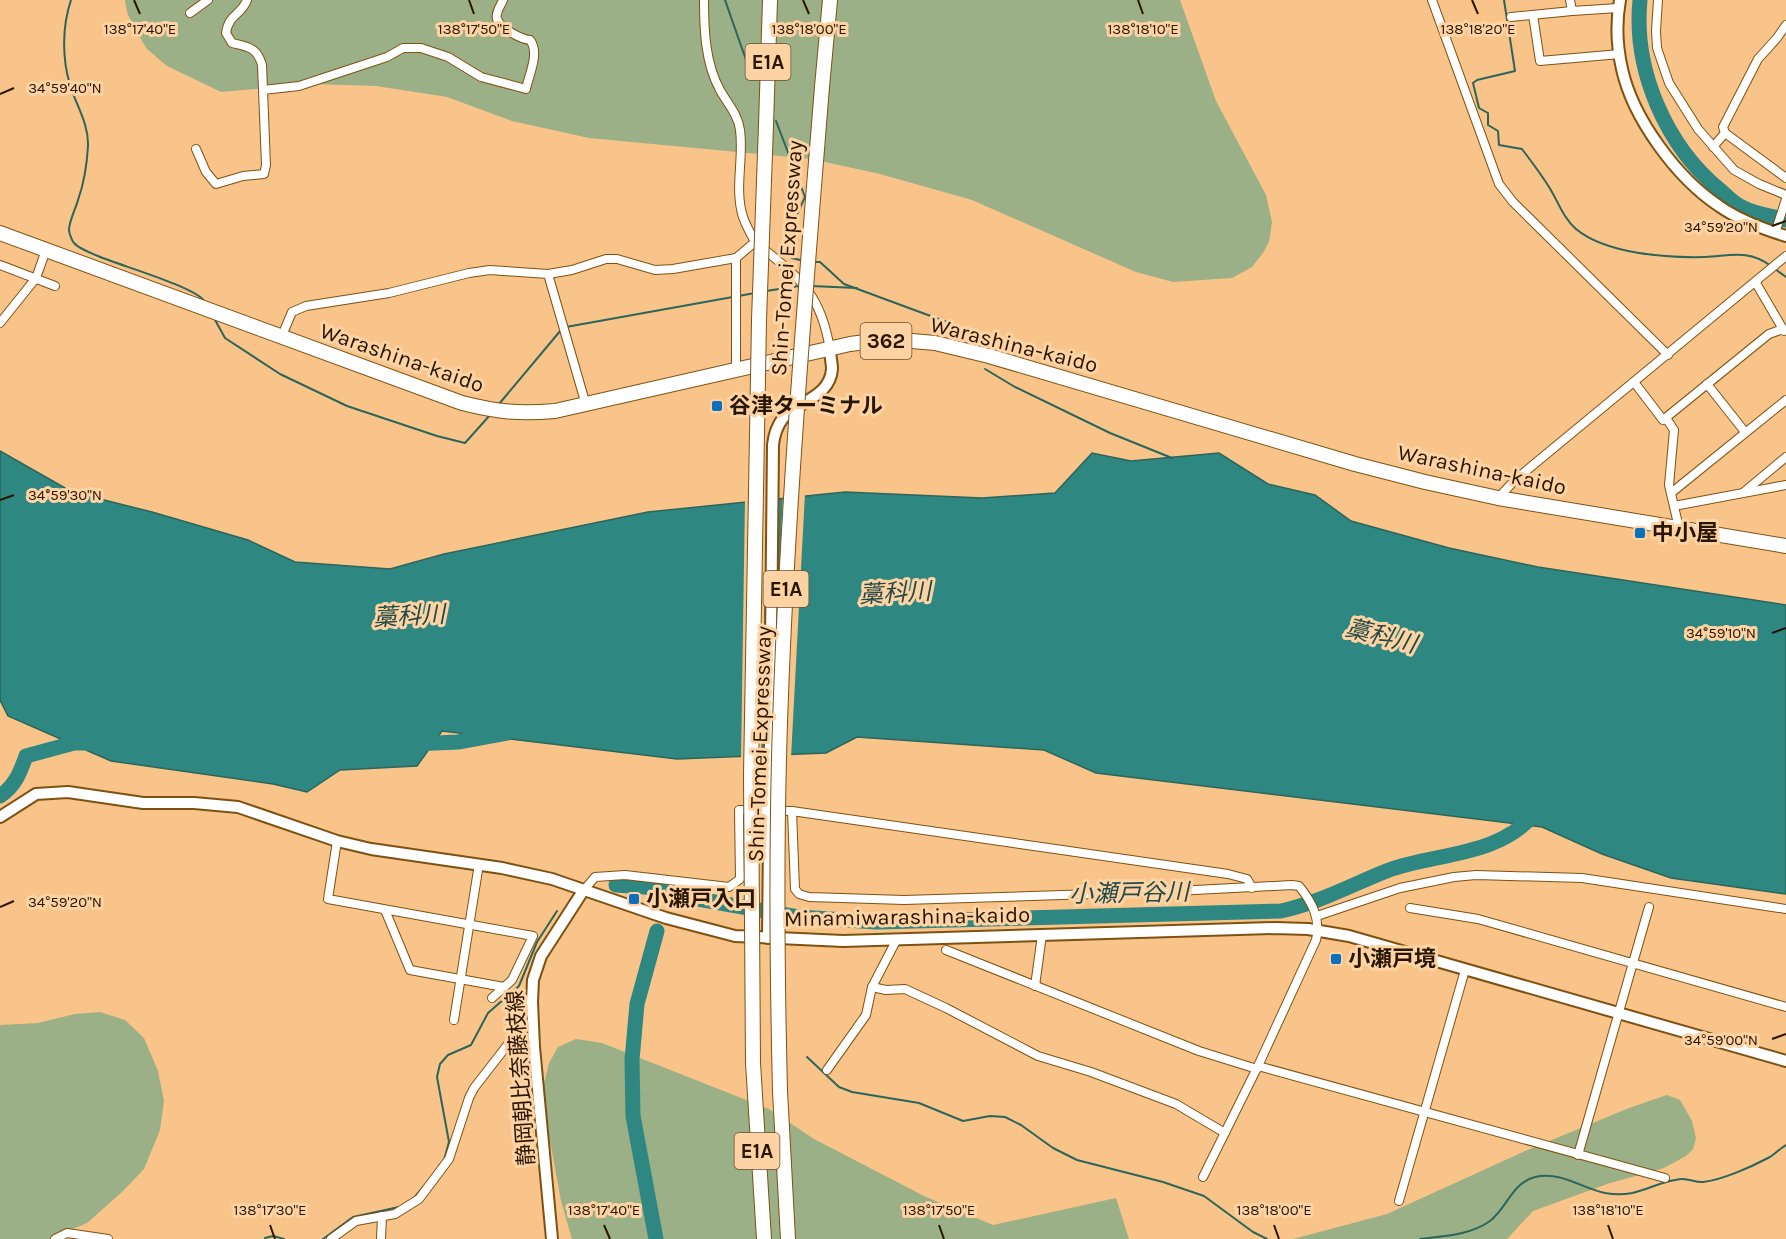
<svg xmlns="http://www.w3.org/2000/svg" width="1786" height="1239" viewBox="0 0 1786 1239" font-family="Karla,'Noto Sans JP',sans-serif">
  <rect width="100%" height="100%" fill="#f8c489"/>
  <g fill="#9bb086">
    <path d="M125,0H1180L1216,101L1266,195L1272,222L1269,242L1263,253L1252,267L1232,278L1173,282L1136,272L972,200L880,174L811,159L589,138L512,121L447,97L376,86L313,84L221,92L167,66L147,49L134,28L127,12Z"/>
    <path d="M100,1012L125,1020L144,1038L158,1071L164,1101L160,1130L144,1169L122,1192L87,1223L49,1239H0V1025L38,1023L75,1014Z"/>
    <path d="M576,1039L602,1043L769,1109L814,1139L926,1197L993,1225L1116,1198L1129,1239H572L561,1201L544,1108L543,1088L549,1063L558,1047Z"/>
    <path d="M1667,1095L1680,1100L1692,1121L1696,1138L1693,1149L1686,1156L1664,1168L1607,1184L1533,1211L1507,1239H1293L1387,1214L1523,1152L1629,1108Z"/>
  </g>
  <path fill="#2e8781" stroke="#2c655a" stroke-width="1.5" d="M0,451L72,492L152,512L248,540L295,562L390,569L444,554L648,512L845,492L982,498L1055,493L1092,453L1131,461L1219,453L1268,484L1315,495L1351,521L1449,548L1538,567L1786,605V894L1671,878L1602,854L1542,827L1096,773L1044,750L857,737L826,753L677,759L442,731L417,766L340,770L307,792L273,784L111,761L8,716L0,700Z"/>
  <g fill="#f8c489">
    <path d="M805,493L791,758H770L783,495Z"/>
    <path d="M767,497L761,759H741L745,499Z"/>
  </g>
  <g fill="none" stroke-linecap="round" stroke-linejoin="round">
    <g stroke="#2c655a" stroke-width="2">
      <path d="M71,0C62,27 62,58 70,85C76,105 89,124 88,146C87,164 84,183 78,200C76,208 69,221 69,230C69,233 72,241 74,243C79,249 91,253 98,256C118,265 197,287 205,302"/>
      <path d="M725,0L752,77"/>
      <path d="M1504,0L1515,71L1477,80L1473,83L1479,108L1488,113V125L1498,131L1499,145L1522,149C1531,161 1541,174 1549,187C1558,201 1563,218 1576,229C1606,254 1667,258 1705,257C1730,256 1748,249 1771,266"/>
      <path d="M776,121L805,197C796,216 785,238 792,258L804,261"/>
      <path d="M813,262H820L844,284L955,325L969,339"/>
      <path d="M1775,269L1786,277"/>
      <path d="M811,286L857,288"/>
      <path d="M766,291L799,286"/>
      <path d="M214,318L225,338L280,374L347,406L437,436L465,443L490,415"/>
      <path d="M566,327L755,293"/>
      <path d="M985,369L1015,387L1110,433L1172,458"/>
      <path d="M499,404L561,330"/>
      <path d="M807,1057L839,1087L852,1092L919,1103L963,1121L990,1116L1005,1117L1021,1125L1053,1148L1077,1160L1163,1182L1204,1196L1253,1232L1267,1239"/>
      <path d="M444,1160L449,1142L437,1077L440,1064L448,1055L471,1045L488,1013L519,986L537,942L557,911"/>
      <path d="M414,1198L424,1186"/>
      <path d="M265,1238L273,1236L284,1239"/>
      <path d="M323,1239L353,1217L399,1207"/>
      <path d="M1420,1239C1443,1236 1471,1235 1490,1221C1507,1208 1512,1183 1535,1177C1561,1171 1581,1188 1605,1193C1639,1199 1652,1182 1681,1179C1688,1178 1696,1183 1703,1182C1722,1180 1751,1167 1768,1158C1774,1155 1779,1149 1786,1145"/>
    </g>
    <g stroke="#2e8781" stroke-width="15">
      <path d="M1640,0C1633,70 1666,146 1720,190C1727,196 1734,204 1742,207C1755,214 1772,216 1786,220"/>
      <path d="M412,744L458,742L507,733"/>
      <path d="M0,796C15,786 20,773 26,756L74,743H89"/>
      <path d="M616,885L645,887L681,896L798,917L877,922L1281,911C1319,903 1353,884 1389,870C1436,853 1500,856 1534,814"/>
      <path d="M656,1239L633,1116L632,1060L637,1004L657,931"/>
    </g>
    <g stroke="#7f5111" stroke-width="10">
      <g id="street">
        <path d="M704,0C704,29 705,63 720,90C727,103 738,114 740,130C744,158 734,189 743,217C746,226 751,234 755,242"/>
        <path d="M1432,0L1499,184L1513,202L1668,355"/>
        <path d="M1570,0L1572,11L1618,8"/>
        <path d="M1658,0L1656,31L1657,48L1669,83L1698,129L1734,170L1759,184L1786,195"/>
        <path d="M190,13L208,0"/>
        <path d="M1533,15L1540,61L1620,54"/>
        <path d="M1511,17L1572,11"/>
        <path d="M263,90L299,86L387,57L403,48H421L448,57L481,77L526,89C529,74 540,53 530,40C521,39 501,29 497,19C495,13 501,5 503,0"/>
        <path d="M1725,133L1786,178"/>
        <path d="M1713,147L1725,133L1723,127L1758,59L1777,38L1786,25"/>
        <path d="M196,149L206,172L216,184L243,176L264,174L266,165L262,65C257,47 248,47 232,43L226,33C229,13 241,16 247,0"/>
        <path d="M1775,233L1786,199"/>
        <path d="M0,265L55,286"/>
        <path d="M548,274L586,405"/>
        <path d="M1756,283L1784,331"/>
        <path d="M0,323L36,278L46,250"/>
        <path d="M281,338L292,312L306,306L389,293L469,273L490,270L548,274L572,270L606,259H617L655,270L673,269L736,258L755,242C798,277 821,292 830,350"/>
        <path d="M736,371V258"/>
        <path d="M1634,382L1663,420L1769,334L1783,329"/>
        <path d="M1707,384L1745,432"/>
        <path d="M1666,418L1674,430L1669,485L1679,528"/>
        <path d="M1744,492L1786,457"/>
        <path d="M1671,493L1786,400"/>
        <path d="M1498,498L1515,480L1786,256"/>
        <path d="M1674,506L1786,485"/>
        <path d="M337,841L328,899L533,936L512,980L492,998"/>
        <path d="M583,891L595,877L625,875L729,887L740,879L739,810L792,811"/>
        <path d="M1410,908L1478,919L1786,1007"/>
        <path d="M385,910L410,970L504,987"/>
        <path d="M1317,916L1400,888L1454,877L1476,875L1582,878L1786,909"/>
        <path d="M946,950L1199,1051L1257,1069"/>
        <path d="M1035,986L1042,935"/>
        <path d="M872,987L886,990L905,989L946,1008L1038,1056L1091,1072L1176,1104L1225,1133"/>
        <path d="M454,1020L479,864"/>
        <path d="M1258,1066L1665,1178"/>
        <path d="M827,1070L866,1015L872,987L897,939"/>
        <path d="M1578,1155L1649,907"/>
        <path d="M1203,1177L1258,1066L1316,940C1321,919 1312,902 1299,886L1292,885L1156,892L904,900L809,897L799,894L795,889L792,811L1228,874L1247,879L1252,888"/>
        <path d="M1399,1201L1465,970"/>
        <path d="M55,1239L67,1233L108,1239"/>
        <path d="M331,1239L356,1221L395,1214L419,1199L449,1159L469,1098L474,1088L509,1043L522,1008L532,1002"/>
        <path d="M381,1239L382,1216"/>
      </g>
    </g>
    <g stroke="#7f5111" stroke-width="14">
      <g id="secondary">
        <path d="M1620,0C1616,22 1617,47 1622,69C1633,119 1677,178 1719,206C1739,220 1763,229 1786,236"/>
        <path d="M0,817L36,794L68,792L143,803H194L238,807L337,841L371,849L502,868L552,879L666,918L735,936L843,941L1275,928L1308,929L1349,936L1786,1061"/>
        <path d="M768,938L773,445C774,435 777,426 783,418C799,401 830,397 832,369C832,363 830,356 830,350"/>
        <path d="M552,1239L534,1047L532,1002L533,980L541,956L583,891"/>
      </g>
    </g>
    <g stroke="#7f5111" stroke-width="16">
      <g id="highway">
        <path d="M822,87L830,0"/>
        <path d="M766,125L770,0"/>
        <path d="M0,233L462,403C498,412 518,414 555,411L850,344L874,341H912L935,343L989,356L1355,464L1425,482L1498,498L1786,546"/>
        <path d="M753,1063L764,1239"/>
        <path d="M780,1091L788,1239"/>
      </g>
    </g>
    <use href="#street" stroke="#fff" stroke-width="8"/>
    <use href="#secondary" stroke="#fff" stroke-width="10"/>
    <use href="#highway" stroke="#fff" stroke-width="14"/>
    <g stroke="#7f5111" stroke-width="16" stroke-linecap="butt">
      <g id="highway-bridge">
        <path d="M753,1063L751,775L759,320L766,125"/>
        <path d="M780,1091C777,968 776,846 780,723C787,510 805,299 822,87"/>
      </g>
    </g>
    <use href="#highway-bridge" stroke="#fff" stroke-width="14"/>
  </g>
  <path fill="none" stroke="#291600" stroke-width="2" d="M134,0L140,14M469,0L474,14M803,0L809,14M1138,0L1143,14M1472,0L1478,14M0,94L14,88M1772,226L1786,221M0,500L14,495M1772,633L1786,628M0,907L14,901M1772,1039L1786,1034M270,1225L275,1239M604,1225L610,1239M939,1225L944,1239M1274,1225L1279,1239M1608,1225L1613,1239"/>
  <g fill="#0e70bc" stroke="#fdd3a4" stroke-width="2">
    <rect x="711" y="400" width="12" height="12" rx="3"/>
    <rect x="1634" y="527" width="12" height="12" rx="3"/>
    <rect x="628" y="893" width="12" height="12" rx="3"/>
    <rect x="1330" y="953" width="12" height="12" rx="3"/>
  </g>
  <g text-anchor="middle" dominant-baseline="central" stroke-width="6" stroke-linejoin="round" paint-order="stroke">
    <g fill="#fdd3a4" stroke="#694f31" stroke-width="1.5">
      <rect x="745.5" y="44" width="45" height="36" rx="4.5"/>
      <rect x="860.5" y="323" width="51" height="36" rx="4.5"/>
      <rect x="763.5" y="571" width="45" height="36" rx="4.5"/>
      <rect x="734.5" y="1133" width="45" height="36" rx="4.5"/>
    </g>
    <g font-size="21" font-weight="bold" fill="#291600">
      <text x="768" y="62">E1A</text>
      <text x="886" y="341">362</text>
      <text x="786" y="589">E1A</text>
      <text x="757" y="1151">E1A</text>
    </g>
    <g font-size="22" fill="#291600" stroke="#fdd3a4">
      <text transform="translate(787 258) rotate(-86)">Shin-Tomei Expressway</text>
      <text transform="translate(1014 345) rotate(14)">Warashina-kaido</text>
      <text transform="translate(402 358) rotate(19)">Warashina-kaido</text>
      <text transform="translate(1482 470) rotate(12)">Warashina-kaido</text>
      <text transform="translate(760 744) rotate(-88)">Shin-Tomei Expressway</text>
      <text transform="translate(907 917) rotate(-1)">Minamiwarashina-kaido</text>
      <text transform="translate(521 1078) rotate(-94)">静岡朝比奈藤枝線</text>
    </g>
    <g font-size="22" font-weight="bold" fill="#291600" stroke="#fdd3a4" text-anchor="start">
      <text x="729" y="406">谷津ターミナル</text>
      <text x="1652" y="533">中小屋</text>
      <text x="646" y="899">小瀬戸入口</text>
      <text x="1348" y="959">小瀬戸境</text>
    </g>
    <g font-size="24" font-style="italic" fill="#224947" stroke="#fdd3a4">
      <text transform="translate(895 593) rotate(-3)">藁科川</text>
      <text transform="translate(409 616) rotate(-3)">藁科川</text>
      <text transform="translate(1381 636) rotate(14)">藁科川</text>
      <text transform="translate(1129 893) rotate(-1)">小瀬戸谷川</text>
    </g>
  </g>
  <g font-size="15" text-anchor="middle" fill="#291600" stroke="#fdd3a4" stroke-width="6" stroke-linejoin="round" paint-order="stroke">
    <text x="140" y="34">138°17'40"E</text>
    <text x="474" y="34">138°17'50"E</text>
    <text x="809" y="34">138°18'00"E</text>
    <text x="1143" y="34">138°18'10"E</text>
    <text x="1478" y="34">138°18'20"E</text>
    <text x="65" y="93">34°59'40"N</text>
    <text x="1721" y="232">34°59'20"N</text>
    <text x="65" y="500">34°59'30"N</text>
    <text x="1721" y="638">34°59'10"N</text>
    <text x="65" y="907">34°59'20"N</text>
    <text x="1721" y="1045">34°59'00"N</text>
    <text x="270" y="1215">138°17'30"E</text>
    <text x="604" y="1215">138°17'40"E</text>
    <text x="939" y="1215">138°17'50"E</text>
    <text x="1274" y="1215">138°18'00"E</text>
    <text x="1608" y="1215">138°18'10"E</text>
  </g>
</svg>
